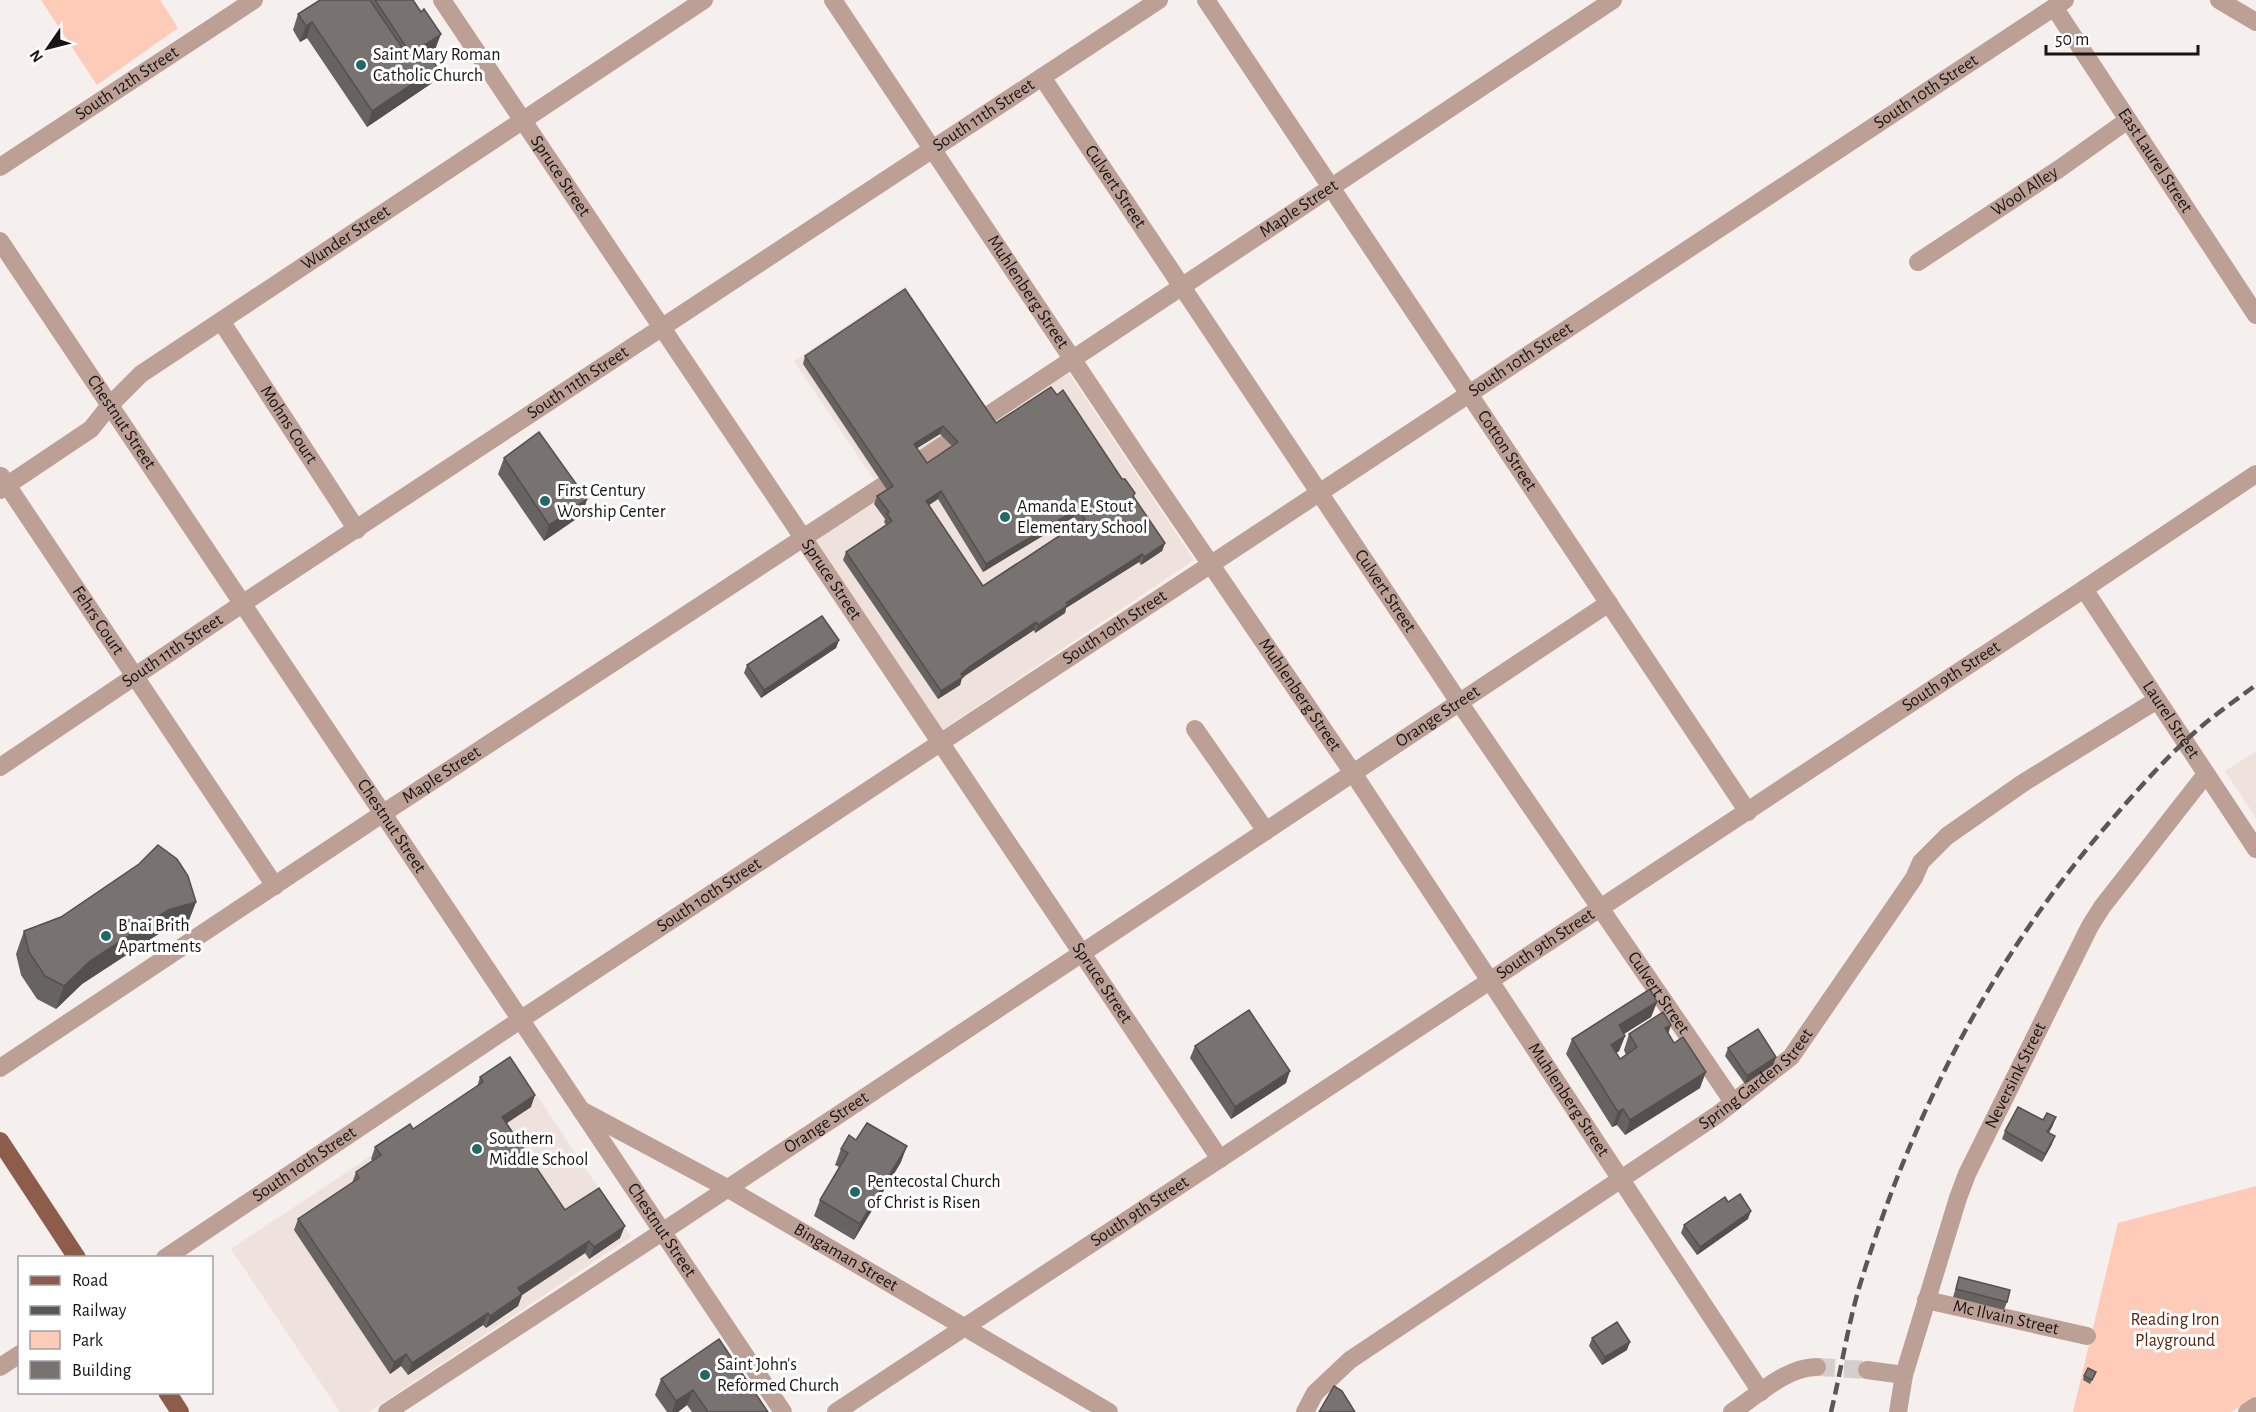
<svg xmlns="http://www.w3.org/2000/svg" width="2256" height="1412" viewBox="0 0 2256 1412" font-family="'Alegreya Sans',sans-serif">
  <rect width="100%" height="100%" fill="#f5efed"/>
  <g fill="#efe1dc">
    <path d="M905,286L995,421L1068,372L1194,560L936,734L807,543L882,492L794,361Z"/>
    <path d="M2256,751V818L2225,771Z"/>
    <path d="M514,1061L631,1237L369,1412H340L231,1249Z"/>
  </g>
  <g fill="#fecbb9">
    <path d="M41,0H160L178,28L97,85Z"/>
    <path d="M2256,1186V1396L2231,1412H2073L2118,1223Z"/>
  </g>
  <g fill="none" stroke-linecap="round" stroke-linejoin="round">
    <path stroke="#d4cecd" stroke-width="18" stroke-dasharray="18 9" stroke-linecap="butt" d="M1817,1367L1867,1370"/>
    <g stroke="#bca096" stroke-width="18">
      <path id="s1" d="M442,0L1220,1159"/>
      <path id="s2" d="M833,0L1145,468L1353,773L1761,1392"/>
      <path d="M2219,0L2256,22"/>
      <path id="s3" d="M2054,7L2256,315"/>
      <path id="s4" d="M1042,77L1459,702L1733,1102"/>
      <path id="s5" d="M0,167L254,0"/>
      <path id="s6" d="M1918,262L2059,169L2128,120"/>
      <path id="s7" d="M221,321L357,530"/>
      <path id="s8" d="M1469,394L2065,0"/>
      <path id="s9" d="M984,418L1613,0"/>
      <path d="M918,462L948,442"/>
      <path id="s10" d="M1,476L275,886"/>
      <path id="s11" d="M0,490L91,429L110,405L141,374L704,0"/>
      <path d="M2084,589L2256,474"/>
      <path d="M1195,729L1266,831"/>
      <path id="s12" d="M0,1068L382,814L884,485"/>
      <path id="s13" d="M1926,1300L2087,1336"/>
      <path d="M1867,1370L1904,1375"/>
      <path id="s14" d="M387,1412L662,1232L1609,603"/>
      <path id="s15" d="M1305,1412L1315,1393L1350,1360L1717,1115L1791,1057L1914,878L1921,862L1947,836L2023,783L2157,700"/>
      <path d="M1732,1412C1758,1395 1786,1367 1817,1367"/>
      <path id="s16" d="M1898,1412L1904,1375L1958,1198L1967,1174L2090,926L2102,907L2206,774"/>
      <path d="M2247,1412L2256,1406"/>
    </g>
    <g stroke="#bca096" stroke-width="18">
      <path id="s17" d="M1206,0L1748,812"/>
      <path id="s18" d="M0,241L783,1412"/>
      <path id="s19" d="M0,767L242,604L1159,0"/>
      <path id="s20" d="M581,1110L727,1188L1109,1412"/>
      <path id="s21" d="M165,1258L520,1020L1469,394"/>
      <path d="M0,1367L20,1354"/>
      <path id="s22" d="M836,1412L2084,589L2256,849"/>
    </g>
    <g stroke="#8d5c4b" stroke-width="18">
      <path d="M0,1141L77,1258"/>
      <path d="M167,1392L180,1412"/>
    </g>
    <path stroke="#5a5756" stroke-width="4.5" stroke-dasharray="12 6" stroke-linecap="butt" d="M1831,1412C1841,1371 1847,1329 1859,1288C1912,1113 1993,955 2114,817C2139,788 2166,758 2195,732C2214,715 2236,700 2256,685"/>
  </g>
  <g fill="#676361" fill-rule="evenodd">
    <path d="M320,0H413L435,50L428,54L432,83L367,127L307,38L300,42L293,30L298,14Z"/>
    <path d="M805,356L996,423L1057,395L1134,497L1165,543L1162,551L1141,565L1139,562L1066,608L1065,613L1035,633L1034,630L966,675L962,678L960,685L938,699L843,560L846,552L886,525L884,522L885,519L874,504L877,496L887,490L803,364ZM940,434L952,446L927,463L917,448ZM938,499L983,572L1074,517L1079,523L983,586L929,505Z"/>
    <path d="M504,458L587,499L582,515L544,541L498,474Z"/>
    <path d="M839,640L836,648L761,698L744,673L747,665Z"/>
    <path d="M196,902L187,925L160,933L82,984L56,1009L37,999L21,975L16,954L24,931L61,917Z"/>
    <path d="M1657,1002L1651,1017L1624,1034L1625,1036L1619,1051L1616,1053L1620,1059L1626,1055L1624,1050L1629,1034L1668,1033L1700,1088L1625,1135L1617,1125L1612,1127L1566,1054L1572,1039Z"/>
    <path d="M1195,1046L1286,1083L1231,1119L1190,1058Z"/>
    <path d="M1728,1048L1776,1057L1773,1065L1745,1084L1725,1056Z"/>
    <path d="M480,1077L531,1107L507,1123L565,1210L620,1238L589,1259L585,1253L522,1295L518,1306L486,1328L483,1325L408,1375L401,1366L390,1374L294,1230L298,1219L352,1183L356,1172L373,1161L371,1159L375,1147L413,1129L477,1087Z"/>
    <path d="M2053,1125L2049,1133L2052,1144L2042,1162L2002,1139L2005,1131Z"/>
    <path d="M856,1140L901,1162L854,1240L814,1216L820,1200L839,1167L835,1165L841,1149Z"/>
    <path d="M1728,1202L1748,1219L1697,1255L1681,1233L1684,1225Z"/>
    <path d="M1959,1277L2007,1302L2004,1310L1953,1297Z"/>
    <path d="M1592,1338L1627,1350L1602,1365L1589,1346Z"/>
    <path d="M2084,1376H2094L2090,1384L2083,1380Z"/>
    <path d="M661,1379L768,1412H692L687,1405L678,1412H667L655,1395Z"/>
  </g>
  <g fill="#54504f">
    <path d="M312,22L307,38L300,42L306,26Z"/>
    <path d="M441,34L435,50L417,62L423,46Z"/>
    <path d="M437,67L432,83L367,127L372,111Z"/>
    <path d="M943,426L940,434L911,452L914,444Z"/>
    <path d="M941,491L938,499L923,509L926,501Z"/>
    <path d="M587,499L582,515L544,541L549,525Z"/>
    <path d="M1077,509L1074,517L983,572L986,564Z"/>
    <path d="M1165,543L1162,551L1141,565L1144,557Z"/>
    <path d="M1142,554L1139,562L1066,608L1065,613L1035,633L1038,625L1066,603Z"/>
    <path d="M1036,622L1034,630L966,675L962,678L960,685L938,699L941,691L969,667Z"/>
    <path d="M839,640L836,648L761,698L764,690Z"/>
    <path d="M196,902L187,925L160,933L82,984L56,1009L64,986L90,961L168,910Z"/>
    <path d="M1657,1002L1651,1017L1614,1040L1619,1025Z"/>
    <path d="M1671,1025L1666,1041L1665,1028Z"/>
    <path d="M1625,1036L1619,1051L1606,1061L1611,1045Z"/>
    <path d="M1776,1057L1773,1065L1745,1084L1747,1076Z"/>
    <path d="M1290,1071L1286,1083L1231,1119L1235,1107Z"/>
    <path d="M1706,1072L1700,1088L1625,1135L1630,1120Z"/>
    <path d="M535,1095L531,1107L498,1129L502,1117Z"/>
    <path d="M1623,1109L1617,1125L1612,1127L1618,1112Z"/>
    <path d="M2056,1117L2053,1125L2044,1140L2047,1132Z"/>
    <path d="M2055,1136L2052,1144L2042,1162L2045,1154Z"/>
    <path d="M907,1146L901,1162L854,1240L860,1224Z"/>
    <path d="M1751,1211L1748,1219L1697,1255L1700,1247Z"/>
    <path d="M625,1226L620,1238L589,1259L594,1247Z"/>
    <path d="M589,1241L585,1253L522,1295L518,1306L486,1328L490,1316L518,1288Z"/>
    <path d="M488,1313L483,1325L408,1375L412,1363Z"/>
    <path d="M1630,1342L1627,1350L1602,1365L1605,1357Z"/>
    <path d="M406,1354L401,1366L390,1374L394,1362Z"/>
    <path d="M693,1390L687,1405L678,1412H672L676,1401Z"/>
  </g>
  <g fill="#787371" stroke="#54504f" stroke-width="1.5" fill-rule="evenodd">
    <path d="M320,0H370L407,55L410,53L375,0H413L421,12L424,9L441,34L423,46L437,67L372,111L312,22L306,26L298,14Z"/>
    <path d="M905,289L996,423L1051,387L1057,395L1063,390L1122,479H1125L1135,493L1133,496L1165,543L1144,557L1142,554L1066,603L1068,605L1038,625L1036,622L969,667L961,674L963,677L941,691L846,552L892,521L887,514L889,512L877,496L893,486L805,356ZM943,426L958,442L927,463L914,444ZM941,491L986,564L1077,509L1085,519L983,586L926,501Z"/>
    <path d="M539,432L587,499L549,525L504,458Z"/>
    <path d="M822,616L839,640L764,690L747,665Z"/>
    <path d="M158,845L177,859L188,876L196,902L168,910L90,961L64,986L45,976L29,952L24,931L61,917L139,864Z"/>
    <path d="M1650,989L1657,1002L1619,1025L1625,1036L1611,1045L1620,1059L1637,1047L1629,1034L1663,1012L1671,1025L1665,1028L1674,1043L1683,1037L1706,1072L1630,1120L1623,1109L1618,1112L1572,1039Z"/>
    <path d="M1249,1010L1290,1071L1235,1107L1195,1046Z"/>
    <path d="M1758,1029L1776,1057L1747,1076L1728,1048Z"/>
    <path d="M510,1057L535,1095L502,1117L565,1210L599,1188L625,1226L594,1247L589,1241L518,1288L522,1294L490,1316L488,1313L412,1363L406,1354L394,1362L298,1219L359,1178L356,1172L381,1155L375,1147L410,1124L413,1129L483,1082L480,1077Z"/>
    <path d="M2018,1107L2043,1120L2047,1113L2056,1117L2047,1132L2055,1136L2045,1154L2005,1131Z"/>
    <path d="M867,1123L907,1146L860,1224L820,1200L848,1153L841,1149L849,1135L856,1140Z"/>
    <path d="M1740,1194L1751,1211L1700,1247L1684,1225L1725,1197L1728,1202Z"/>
    <path d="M1959,1277L2010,1290L2007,1302L1956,1289Z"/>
    <path d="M1617,1322L1630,1342L1605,1357L1592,1338Z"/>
    <path d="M719,1339L768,1412H708L693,1390L676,1401L661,1379Z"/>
    <path d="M2088,1368L2096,1372L2092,1380L2084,1376Z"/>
    <path d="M1334,1386L1342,1391L1355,1412H1319Z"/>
  </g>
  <g fill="#1f6a67" stroke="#fff" stroke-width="2">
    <circle cx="361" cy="65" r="6"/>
    <circle cx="545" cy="501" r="6"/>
    <circle cx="1005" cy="517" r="6"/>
    <circle cx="106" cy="936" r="6"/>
    <circle cx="477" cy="1149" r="6"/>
    <circle cx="855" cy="1192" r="6"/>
    <circle cx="705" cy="1375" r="6"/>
  </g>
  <g text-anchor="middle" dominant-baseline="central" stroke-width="6" stroke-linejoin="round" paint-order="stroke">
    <g font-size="18" fill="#171515" stroke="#fff" text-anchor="start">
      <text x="373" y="55">Saint Mary Roman<tspan x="373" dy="21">Catholic Church</tspan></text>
      <text x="557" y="491">First Century<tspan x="557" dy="21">Worship Center</tspan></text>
      <text x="1017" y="507">Amanda E. Stout<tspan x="1017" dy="21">Elementary School</tspan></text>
      <text x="118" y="926">B'nai Brith<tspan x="118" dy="21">Apartments</tspan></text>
      <text x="489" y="1139">Southern<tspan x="489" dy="21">Middle School</tspan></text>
      <text x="867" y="1182">Pentecostal Church<tspan x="867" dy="21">of Christ is Risen</tspan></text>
      <text x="717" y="1365">Saint John's<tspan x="717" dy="21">Reformed Church</tspan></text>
    </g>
    <g font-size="18" fill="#171515" stroke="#fff">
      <text stroke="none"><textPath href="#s5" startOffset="152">South 12th Street</textPath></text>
      <text stroke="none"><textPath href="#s8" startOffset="548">South 10th Street</textPath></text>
      <text stroke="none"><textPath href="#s19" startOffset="1180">South 11th Street</textPath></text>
      <text stroke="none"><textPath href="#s3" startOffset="184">East Laurel Street</textPath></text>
      <text stroke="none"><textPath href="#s1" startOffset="212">Spruce Street</textPath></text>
      <text stroke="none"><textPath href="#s4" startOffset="132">Culvert Street</textPath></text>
      <text stroke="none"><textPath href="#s6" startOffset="128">Wool Alley</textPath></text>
      <text stroke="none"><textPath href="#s9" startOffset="378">Maple Street</textPath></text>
      <text stroke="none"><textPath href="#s11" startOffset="430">Wunder Street</textPath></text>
      <text stroke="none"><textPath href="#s2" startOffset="351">Muhlenberg Street</textPath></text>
      <text stroke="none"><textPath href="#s8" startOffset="62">South 10th Street</textPath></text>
      <text stroke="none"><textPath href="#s19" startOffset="694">South 11th Street</textPath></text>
      <text stroke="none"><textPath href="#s18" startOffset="218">Chestnut Street</textPath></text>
      <text stroke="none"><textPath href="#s7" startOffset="124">Mohns Court</textPath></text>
      <text stroke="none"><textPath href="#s17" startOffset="542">Cotton Street</textPath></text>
      <text stroke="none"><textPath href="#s1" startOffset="698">Spruce Street</textPath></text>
      <text stroke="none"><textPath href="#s4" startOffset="618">Culvert Street</textPath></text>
      <text stroke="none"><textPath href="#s10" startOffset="174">Fehrs Court</textPath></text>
      <text stroke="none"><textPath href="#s21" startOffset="1140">South 10th Street</textPath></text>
      <text stroke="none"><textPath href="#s19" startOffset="208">South 11th Street</textPath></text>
      <text stroke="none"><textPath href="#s22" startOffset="1336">South 9th Street</textPath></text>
      <text stroke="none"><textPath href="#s2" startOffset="837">Muhlenberg Street</textPath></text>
      <text stroke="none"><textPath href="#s14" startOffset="1260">Orange Street</textPath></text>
      <text stroke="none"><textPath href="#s22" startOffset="1652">Laurel Street</textPath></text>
      <text stroke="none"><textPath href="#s12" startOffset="530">Maple Street</textPath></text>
      <text stroke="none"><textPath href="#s18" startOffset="704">Chestnut Street</textPath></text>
      <text stroke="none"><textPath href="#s21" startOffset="654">South 10th Street</textPath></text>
      <text stroke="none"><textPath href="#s22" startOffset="850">South 9th Street</textPath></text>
      <text stroke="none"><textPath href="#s1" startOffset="1184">Spruce Street</textPath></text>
      <text stroke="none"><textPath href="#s4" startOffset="1104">Culvert Street</textPath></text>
      <text stroke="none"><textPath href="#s16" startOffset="358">Neversink Street</textPath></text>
      <text stroke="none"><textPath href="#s15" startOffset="564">Spring Garden Street</textPath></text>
      <text stroke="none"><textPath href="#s2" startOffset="1323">Muhlenberg Street</textPath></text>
      <text stroke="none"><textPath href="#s14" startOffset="526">Orange Street</textPath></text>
      <text stroke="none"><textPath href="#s21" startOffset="168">South 10th Street</textPath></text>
      <text stroke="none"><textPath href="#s22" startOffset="364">South 9th Street</textPath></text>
      <text stroke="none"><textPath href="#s18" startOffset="1190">Chestnut Street</textPath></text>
      <text stroke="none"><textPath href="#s20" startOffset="303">Bingaman Street</textPath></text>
      <text stroke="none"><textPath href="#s13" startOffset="82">Mc Ilvain Street</textPath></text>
    </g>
    <g font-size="18" fill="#5c240e" stroke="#fff">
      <text x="2175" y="1320">Reading Iron<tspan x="2175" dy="21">Playground</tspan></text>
    </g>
  </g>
  <rect x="18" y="1256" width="195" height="138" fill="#ffffff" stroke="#a2a1a1" stroke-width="1.5"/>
  <rect x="30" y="1276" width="30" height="9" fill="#8d5c4b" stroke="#a2a1a1" stroke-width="1.5"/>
  <text x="72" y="1286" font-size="18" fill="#171515">Road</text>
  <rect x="30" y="1306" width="30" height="9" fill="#5a5756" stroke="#a2a1a1" stroke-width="1.5"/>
  <text x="72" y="1316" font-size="18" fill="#171515">Railway</text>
  <rect x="30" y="1331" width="30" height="18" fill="#fecbb9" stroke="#a2a1a1" stroke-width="1.5"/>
  <text x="72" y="1346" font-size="18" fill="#171515">Park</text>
  <rect x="30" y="1361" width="30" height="18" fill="#787371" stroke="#a2a1a1" stroke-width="1.5"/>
  <text x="72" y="1376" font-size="18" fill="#171515">Building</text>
  <g transform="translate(48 48) rotate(235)" stroke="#ffffff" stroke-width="4.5" paint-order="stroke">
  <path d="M0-4.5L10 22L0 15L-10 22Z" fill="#171515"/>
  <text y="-9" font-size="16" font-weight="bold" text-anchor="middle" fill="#171515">N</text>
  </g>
  <path d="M2046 45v9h152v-9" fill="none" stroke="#171515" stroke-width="3"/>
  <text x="2055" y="45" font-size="18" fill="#171515" stroke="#ffffff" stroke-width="4.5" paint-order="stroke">50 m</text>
</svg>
